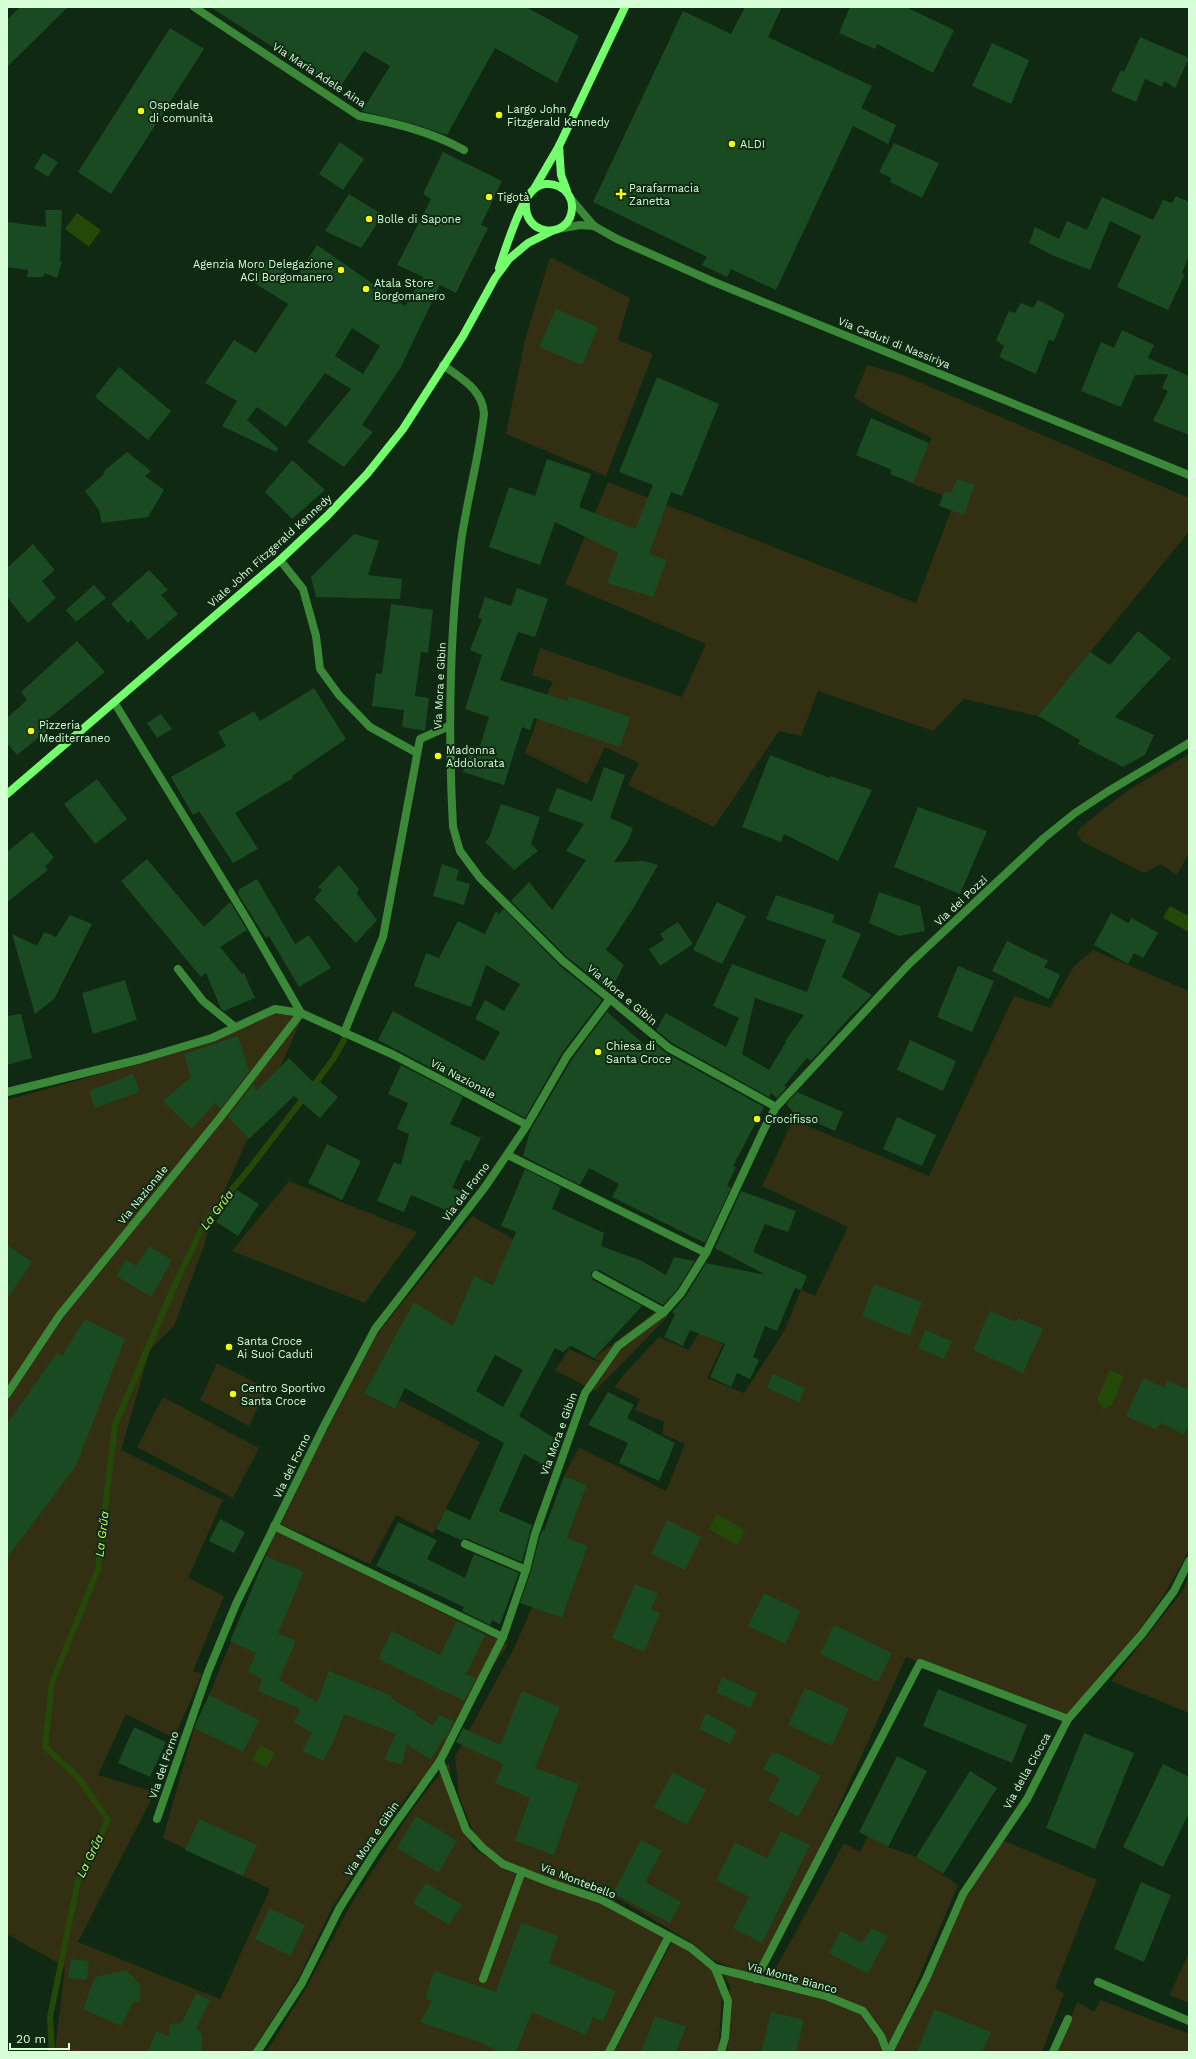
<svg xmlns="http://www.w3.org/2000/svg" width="1196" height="2059" viewBox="0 0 1196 2059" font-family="'Work Sans',sans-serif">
  <rect width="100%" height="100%" fill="#0f2912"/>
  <g fill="#332f12">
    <path d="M550,257L630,298L618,340L653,354L606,476L506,434L525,340Z"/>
    <path d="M867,365L905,376L1189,498L1188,533L1038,716L964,699L933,731L818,691L801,736L779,731L714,827L628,785L639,763L605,747L587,784L525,753C535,730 540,704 553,682L532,675L540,648L682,697L706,644L565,584L608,482L916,603L955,500L910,483L932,438L867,406L854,397Z"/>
    <path d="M1189,754V853L1177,875L1161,864L1144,873L1083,842L1077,834L1080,828L1127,791Z"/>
    <path d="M1093,950L1189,991V1548C1160,1613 1113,1663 1066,1716L906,1657L761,1979L713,1960L692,1943L608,1892L555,1882L503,1861L478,1844L459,1796L455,1757L515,1646L532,1607L562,1618L588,1546L567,1538L587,1485L564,1476L579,1447L666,1491L685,1444L662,1434L664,1422L635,1410L640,1399L614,1387L627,1371L659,1337L689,1350L699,1333L723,1344L707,1378L744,1393L785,1330L801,1290L815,1296L848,1227L762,1186L793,1120L929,1176L1014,996L1050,1008L1074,966Z"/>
    <path d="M277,1012L295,1015L214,1120L87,1278L7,1391V1100L143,1062Z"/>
    <path d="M303,1016L210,1223L205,1243L174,1326L150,1349L121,1450L223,1500L188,1578L224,1596L193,1671L202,1674L174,1738L126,1714L98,1775L155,1792L78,1942L220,1999L270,1889L163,1838L194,1728L209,1695L276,1531L508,1645L465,1705L451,1732L449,1753L410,1792L371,1847L332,1908L297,1981L252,2052H55L65,1967L7,1934V1397L60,1318Z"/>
    <path d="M289,1181L417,1232L365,1303L232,1251Z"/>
    <path d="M472,1216L513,1239L496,1286L474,1275L463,1301L464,1333L414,1303L364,1393L395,1409L399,1400L480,1442L433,1534L396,1515L370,1564L280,1524L313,1456L378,1333Z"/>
    <path d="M659,1309L668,1316L595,1391L555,1370L569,1349L603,1364L594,1358Z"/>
    <path d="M217,1363L267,1388L249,1426L200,1400Z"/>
    <path d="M163,1397L259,1448L233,1498L137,1447Z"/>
    <path d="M1189,1576V1713L1111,1681L1182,1592Z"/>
    <path d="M449,1762L453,1797L472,1847L508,1871L516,1874L480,1978L523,1876L583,1894L612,1899L668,1937L622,2017L605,2052H266L306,1988L351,1904L412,1810Z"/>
    <path d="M868,1836L888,1847L916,1857L958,1885L888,2050L864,2010L769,1981L844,1843L860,1852Z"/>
    <path d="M1000,1839L1097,1880L1055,1987L1064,1994L1042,2052H889L963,1894Z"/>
    <path d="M673,1940L689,1946L712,1971L722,1987L719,2044L717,2052H614Z"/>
    <path d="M1189,1953V2003L1169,1995Z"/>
    <path d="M720,1969L763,1985L827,2000L860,2014L878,2040L882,2052H726L729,2039L730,1986Z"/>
    <path d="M1100,2000L1189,2034V2052H1058L1077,2002L1094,2012Z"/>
  </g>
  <g fill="#244808">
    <path d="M77,213L101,230L89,247L65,229Z"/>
    <path d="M1170,906L1189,916V932L1163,918Z"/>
    <path d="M1110,1370L1124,1376L1112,1405L1103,1409L1097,1400Z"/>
    <path d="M717,1514L745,1530L737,1545L709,1529Z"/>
    <path d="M260,1745L275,1753L267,1768L252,1760Z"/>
  </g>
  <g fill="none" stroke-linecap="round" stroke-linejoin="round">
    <g stroke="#244808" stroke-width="6">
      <path d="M311,1089L334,1058L344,1040"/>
      <path d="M52,2052L50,2017L78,1881L108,1820L77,1776L45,1747L52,1683L98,1569L115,1425L174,1287L205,1222L250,1168L305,1096"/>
    </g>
  </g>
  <g fill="#1a4a21" fill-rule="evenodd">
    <path d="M20,7H68L7,67V20Z"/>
    <path d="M210,7H526L579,36L557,83L495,48L447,135L414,124L362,111L390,66L364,51L339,89Z"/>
    <path d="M745,7H782L768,37L872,86L861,108L896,125L888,144L853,126L776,290L731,269L727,277L702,265L707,257L593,202L683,11L731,34Z"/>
    <path d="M850,7H906L954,30L933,73L877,44L875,49L839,33Z"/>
    <path d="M170,28L204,49L111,194L78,172Z"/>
    <path d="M1140,37L1189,58L1175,88L1164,81L1162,87L1145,79L1136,102L1111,91L1121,70L1124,72Z"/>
    <path d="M992,43L1029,60L1011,104L972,86Z"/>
    <path d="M340,142L364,159L343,190L319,174Z"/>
    <path d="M894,143L939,163L922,198L890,182L891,178L879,172Z"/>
    <path d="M443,152L502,181L481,225L488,228L456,293L440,285L401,367L362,425L373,432L344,467L307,442L351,389L325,373L286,427L257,407L247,420L278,448L276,452L222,426L237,401L205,383L234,340L256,353L288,304L253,282L267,260L296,278L317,245L405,306L423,277L397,265L431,199L423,194ZM352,328L380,346L363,374L335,356Z"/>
    <path d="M43,153L58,162L48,177L34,168Z"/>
    <path d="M349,194L383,215L361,248L325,231Z"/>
    <path d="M1176,196L1189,202V256L1182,273L1185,274L1168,310L1117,287L1141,236L1110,221L1090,270L1052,255L1029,243L1035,227L1059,239L1067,221L1087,230L1102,197L1153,220L1163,200L1172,203Z"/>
    <path d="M45,210H62L60,261L62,262L57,278L45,273L43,277H27L28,270L7,267V222L46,227Z"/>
    <path d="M1038,300L1065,314L1054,341L1049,340L1036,374L999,357L1004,346L996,340L1009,311L1015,313L1021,303L1033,308Z"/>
    <path d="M556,309L598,327L582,365L539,347Z"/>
    <path d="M1122,330L1154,345L1148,358L1189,376V435L1153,421L1168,391L1162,388L1168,374L1135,375L1121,407L1081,391L1101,342L1114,348Z"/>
    <path d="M119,367L171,411L148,440L95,397Z"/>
    <path d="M657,377L719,404L682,496L671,492L649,554L667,560L653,597L607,583L618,553L555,522L540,565L489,547L509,487L535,496L547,459L591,474L579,507L635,529L653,485L619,472Z"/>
    <path d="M871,418L929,443L913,483L890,474L892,470L856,455Z"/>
    <path d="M127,452L151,471L145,476L164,490L148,517L102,523L99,510L85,491L103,475L105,470Z"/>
    <path d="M292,460L325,490L292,519L265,492Z"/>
    <path d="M957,479L975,485L964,515L939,506L944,492L951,493Z"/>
    <path d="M354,534L379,541L368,575L402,579L400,599L316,597L311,577Z"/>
    <path d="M33,544L55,570L42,581L56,598L28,623L7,597V568Z"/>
    <path d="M149,570L168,590L161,595L178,614L148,640L131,620L128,623L111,604Z"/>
    <path d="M94,585L106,598L76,622L66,610Z"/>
    <path d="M517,588L548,599L535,637L518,632L500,680L568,701L569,696L630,717L620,747L534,718L530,730L522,727L504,785L463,772L470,749L478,752L489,717L465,709L482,655L470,650L482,619L478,618L485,597L511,606Z"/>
    <path d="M391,604L433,610L428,653L421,652L415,696L429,698L425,731L402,727L404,710L372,706L376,673L382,674Z"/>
    <path d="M1138,631L1171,658L1115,717L1154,735L1145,755L1123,767L1078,744L1080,740L1038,716L1090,652L1110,665Z"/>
    <path d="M77,641L105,672L48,719L54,725L17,755L7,743V718L27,700L21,692Z"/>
    <path d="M314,688L346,739L292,776L293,778L235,813L258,849L233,863L199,811L193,815L171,777L226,746L218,732L254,711L260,721Z"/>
    <path d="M161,714L172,729L157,738L147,723Z"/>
    <path d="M770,755L830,778V776L872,790L838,861L784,834L781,842L742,827Z"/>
    <path d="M604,767L625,775L610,818L633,828L628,841L614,862L644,861L658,865L634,907L606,950L624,965L614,984L618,986L612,993L567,957L511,901L529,882L552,910L586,860L566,851L584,824L548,811L557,788L592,801Z"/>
    <path d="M97,779L127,819L95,844L64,804Z"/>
    <path d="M501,804L540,817L531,844L538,851L514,870L485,842L489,838Z"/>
    <path d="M918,807L987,831L960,894L894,867Z"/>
    <path d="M32,832L54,857L45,867L48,870L7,902V852Z"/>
    <path d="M147,859L204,927L230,902L247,930L220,947L242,974L244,973L255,998L224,1011L221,1009L206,973L201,977L121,881Z"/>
    <path d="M442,864L459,870L456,880L470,884L464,905L433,896Z"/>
    <path d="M339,865L359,889L357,894L377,920L356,943L314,899L322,890L318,887Z"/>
    <path d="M257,879L295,944L309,935L331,968L299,987L269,936L266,938L238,894L239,893L238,890Z"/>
    <path d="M879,892L920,906L925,931L899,936L869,923Z"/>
    <path d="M776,895L835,915L832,922L861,934L842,977L872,995L850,1017L811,1061L807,1058L784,1086L787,1087L777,1098L771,1093L769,1097L672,1043L656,1030L666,1013L726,1047L739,1018L713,1006L732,964L807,992L826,940L766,919ZM755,998L804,1015L785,1041L786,1042L769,1070L742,1054Z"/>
    <path d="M717,902L746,916L722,964L693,950Z"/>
    <path d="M504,909L559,965L602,1000L562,1053L525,1118L378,1040L393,1011L484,1061L500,1032L475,1019L485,1000L504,1011L520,984L486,965L471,1007L414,986L426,953L439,958L458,921L485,934L496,911L499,914Z"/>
    <path d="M1111,913L1128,923L1132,918L1158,933L1143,958L1134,953L1128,964L1094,945Z"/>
    <path d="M70,915L92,924L54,999L35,1014L12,934L37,946L44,932L56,937Z"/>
    <path d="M678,922L693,944L660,966L649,949L664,940L660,934Z"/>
    <path d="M1007,941L1048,961L1044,967L1060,975L1049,999L992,971Z"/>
    <path d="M958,966L994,981L972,1032L937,1017Z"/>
    <path d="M125,980L137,1020L93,1034L82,993Z"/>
    <path d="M607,1012L646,1046L650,1039L666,1053L764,1107L733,1166L736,1167L727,1186L731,1188L705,1243L612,1197L619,1184L589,1168L580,1185L523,1156L530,1131L572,1059Z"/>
    <path d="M21,1014L32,1058L7,1065V1016Z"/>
    <path d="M238,1036L249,1071L220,1109L215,1103L192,1129L163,1101L191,1077L184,1054Z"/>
    <path d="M910,1040L956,1061L943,1091L897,1070Z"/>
    <path d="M289,1058L317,1086L320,1082L338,1097L320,1118L294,1096L249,1139L228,1117L254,1083L256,1091Z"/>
    <path d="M401,1065L463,1097L450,1124L481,1138L470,1161L465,1160L452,1188L463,1192L453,1213L411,1195L404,1212L377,1201L394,1162L401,1165L409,1134L397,1129L408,1103L388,1094Z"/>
    <path d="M133,1074L140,1092L95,1108L89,1091Z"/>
    <path d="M797,1092L843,1112L835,1131L794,1113L786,1104Z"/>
    <path d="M897,1117L936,1135L922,1166L883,1149Z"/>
    <path d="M327,1144L361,1161L342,1200L308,1183Z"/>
    <path d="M525,1169L561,1187L552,1209L604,1233L601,1246L642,1261L666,1275L674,1257L695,1261L677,1290L663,1305L599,1270L591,1272V1276L593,1280L642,1306L594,1358L571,1346L563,1352L555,1348L519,1416L554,1438L545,1466L524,1454L499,1511L532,1525L522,1562L467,1539L461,1540L436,1529L446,1509L470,1520L504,1443L405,1388L395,1409L364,1393L414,1302L453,1326L474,1275L493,1285L516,1232L501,1226ZM495,1355L523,1370L503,1407L476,1391Z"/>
    <path d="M237,1190L259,1204L238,1236L216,1222Z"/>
    <path d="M741,1191L796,1211L788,1232L765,1224L753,1252L807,1276L801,1290L795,1288L777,1331L765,1326L753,1357L759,1360L750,1379L737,1373L731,1387L710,1377L725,1344L690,1330L683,1346L664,1337L675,1314L672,1312L686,1296L706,1263L766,1275L715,1248Z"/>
    <path d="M7,1245L32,1262L7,1299Z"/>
    <path d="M149,1246L172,1260L151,1297L116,1276L126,1260L137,1266Z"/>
    <path d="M874,1284L922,1302L910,1336L862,1316Z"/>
    <path d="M990,1311L1016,1322L1018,1318L1043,1329L1023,1373L973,1350Z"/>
    <path d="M85,1319L125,1339L76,1466L7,1558V1424L57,1353L62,1356Z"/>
    <path d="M925,1330L952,1341L944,1359L918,1348Z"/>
    <path d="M773,1374L805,1388L799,1402L767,1388Z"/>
    <path d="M1143,1378L1164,1388L1167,1380L1189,1390V1424L1184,1435L1161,1423L1155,1429L1126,1416Z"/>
    <path d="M608,1392L634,1405L627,1418L675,1443L659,1481L619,1463L628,1443L588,1425Z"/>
    <path d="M564,1476L587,1485L567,1538L588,1546L562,1618L520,1603L531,1571L540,1536L542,1530L544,1531Z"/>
    <path d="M220,1519L245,1532L234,1553L209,1541Z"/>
    <path d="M667,1520L701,1537L685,1570L651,1554Z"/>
    <path d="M398,1522L437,1540L427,1559L465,1578L474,1554L519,1573L500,1624L492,1620L490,1625L462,1611L464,1607L376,1566Z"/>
    <path d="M266,1556L304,1572L278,1633L296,1641L279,1680L317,1702L329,1671L392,1696L391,1698L408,1709L415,1711V1714L433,1726L439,1715L454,1721L446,1738L444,1737L431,1760L407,1744L402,1765L384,1759L396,1734L344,1714L333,1743L323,1761L302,1751L312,1733L294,1722L300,1709L258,1691L262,1679L248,1672L256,1653L230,1641Z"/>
    <path d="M635,1584L658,1593L651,1609L660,1613L644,1652L612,1638Z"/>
    <path d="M764,1593L801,1611L785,1644L748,1626Z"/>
    <path d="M457,1621L485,1635L466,1674L476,1678L464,1701L378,1659L392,1631L440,1655Z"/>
    <path d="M834,1625L892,1653L878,1682L820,1654Z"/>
    <path d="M722,1677L757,1693L750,1708L716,1692Z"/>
    <path d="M805,1688L849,1708L832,1746L788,1725Z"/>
    <path d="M938,1689L1027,1725L1012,1763L923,1726Z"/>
    <path d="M522,1691L560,1707L535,1768L579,1784L554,1855L515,1841L530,1798L495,1783L503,1764L456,1742L463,1728L500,1745Z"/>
    <path d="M209,1695L259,1720L243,1752L194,1728Z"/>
    <path d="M706,1713L737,1730L730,1744L699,1729Z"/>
    <path d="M134,1727L166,1742L150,1777L118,1763Z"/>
    <path d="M1084,1733L1134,1753L1095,1849L1046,1828Z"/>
    <path d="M772,1753H778L821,1776L798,1817L768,1800L780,1778L763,1769Z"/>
    <path d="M897,1756L927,1771L888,1847L859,1832Z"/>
    <path d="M1163,1764L1189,1777V1813L1163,1867L1123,1847Z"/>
    <path d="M970,1771L997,1788L943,1874L916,1857Z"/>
    <path d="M673,1772L706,1790L687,1825L654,1807Z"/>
    <path d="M416,1816L457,1841L438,1873L397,1848Z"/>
    <path d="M199,1819L257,1845L243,1876L185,1850Z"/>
    <path d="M781,1831L810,1845L762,1943L733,1928L749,1897L716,1880L735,1842L767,1858Z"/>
    <path d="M641,1840L662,1851L645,1882L681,1902L670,1923L613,1893Z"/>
    <path d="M1141,1882L1171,1895L1144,1962L1114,1949Z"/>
    <path d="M426,1883L462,1905L449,1925L413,1903Z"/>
    <path d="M269,1908L305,1925L291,1956L255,1939Z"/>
    <path d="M521,1923L558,1936L549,1963L616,1991L603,2022L593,2017L586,2035L532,2012L516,2052H500L479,2042L420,2022L432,2001L425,1999L434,1971L496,1992Z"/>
    <path d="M872,1928L888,1936L868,1974L829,1953L841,1931L862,1943Z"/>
    <path d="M71,1959L89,1961L87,1980L68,1978Z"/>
    <path d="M126,1970L140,1984V2002H133L121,2026L83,2009L95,1977Z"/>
    <path d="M196,1993L210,2000L196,2028L202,2034V2051L204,2052H148L156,2031L169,2036L170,2024L182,2022Z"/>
    <path d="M934,2009L991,2032L982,2052H917Z"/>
    <path d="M771,2012L804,2020L796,2052H761Z"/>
    <path d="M655,2016L686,2027L676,2052H641Z"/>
  </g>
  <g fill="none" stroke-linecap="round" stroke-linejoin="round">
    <g stroke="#3b8938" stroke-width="8">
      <path d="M178,969L203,1001L235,1027"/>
      <path d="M610,999L669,1048L776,1107"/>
      <path d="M344,1033L383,937L420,739L449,726"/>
    </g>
    <g stroke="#3b8938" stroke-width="8">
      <path d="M194,7L359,116C395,123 432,132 464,150"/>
      <path d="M571,199L594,226L617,239L714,282L1189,475"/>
      <path d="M558,229L580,225L594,226"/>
      <path d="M280,560L303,589L316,636L320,669L339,695L370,727L417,753"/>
      <path d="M7,1092L141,1059L212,1038L275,1009L301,1013L394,1055L527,1125"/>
      <path d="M508,1155L706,1253"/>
      <path d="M596,1275L664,1312"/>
      <path d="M7,1394L59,1316L219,1119L301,1013L248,921L114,702"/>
      <path d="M274,1526L503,1637"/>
      <path d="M465,1544L526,1570"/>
      <path d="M440,1761L466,1830L483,1848L503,1864L554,1884L602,1900L691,1948L715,1968L728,2001L725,2038L721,2052"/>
      <path d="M157,1819L208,1672L236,1604L324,1426L375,1329L485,1187L527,1125L567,1056L610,999L563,961L480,878L460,851L453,827C448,732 449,636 461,542C467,500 479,457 484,414C483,390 462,379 443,365"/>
      <path d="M715,1968L826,1996L863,2011L881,2036L887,2052"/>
      <path d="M483,1979L522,1871"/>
      <path d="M756,1979L920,1663L1068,1719"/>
      <path d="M1098,1982L1189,2021"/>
      <path d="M257,2052L302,1983L339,1909L375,1852L440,1761L503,1637L526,1570L535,1534L585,1393L618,1346L664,1312L681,1293L706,1253L765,1127L776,1107L909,964L1044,838L1075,813L1107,792L1189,743"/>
      <path d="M609,2052L669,1936"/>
      <path d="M889,2052L926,1979L963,1894L1027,1799L1068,1719L1142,1634L1174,1591L1189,1561"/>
      <path d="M1053,2052L1068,2019"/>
    </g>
    <g stroke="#74ff6d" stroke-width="8">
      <path d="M559,146L561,175L567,191"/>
      <path d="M534,189L559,146L625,7"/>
      <path d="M499,268C505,250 520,202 533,190C548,176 573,188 572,208C571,240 522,238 526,201"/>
      <path d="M7,794L280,560L328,515L367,474L403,429L463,336L495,278L509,259L528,243L552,231"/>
    </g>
  </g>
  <g fill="#f7ff02" stroke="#0f2912" stroke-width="1.5">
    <circle cx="141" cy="111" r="4"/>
    <circle cx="499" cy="115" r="4"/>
    <circle cx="732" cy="144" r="4"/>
    <path d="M619 188h4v4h4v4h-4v4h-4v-4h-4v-4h4z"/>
    <circle cx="489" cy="197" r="4"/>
    <circle cx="369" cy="219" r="4"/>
    <circle cx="341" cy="270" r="4"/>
    <circle cx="366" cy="289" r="4"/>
    <circle cx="31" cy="731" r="4"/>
    <circle cx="438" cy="756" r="4"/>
    <circle cx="598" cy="1052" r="4"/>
    <circle cx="757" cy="1119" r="4"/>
    <circle cx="229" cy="1347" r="4"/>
    <circle cx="233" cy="1394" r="4"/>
  </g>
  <g text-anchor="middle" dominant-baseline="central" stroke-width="4" stroke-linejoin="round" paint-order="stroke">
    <g font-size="11" fill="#d6ffd8" stroke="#0f2912">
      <text transform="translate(319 75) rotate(33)">Via Maria Adele Aina</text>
      <text transform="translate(894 343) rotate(22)">Via Caduti di Nassiriya</text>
      <text transform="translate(270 551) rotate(-42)">Viale John Fitzgerald Kennedy</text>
      <text transform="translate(440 686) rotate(-87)">Via Mora e Gibin</text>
      <text transform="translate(961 901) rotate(-43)">Via dei Pozzi</text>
      <text transform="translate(622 995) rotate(40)">Via Mora e Gibin</text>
      <text transform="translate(463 1079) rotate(28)">Via Nazionale</text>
      <text transform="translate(466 1192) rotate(-53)">Via del Forno</text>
      <text transform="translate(143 1195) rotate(-51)">Via Nazionale</text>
      <text transform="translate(559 1434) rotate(-70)">Via Mora e Gibin</text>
      <text transform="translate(292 1466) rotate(-64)">Via del Forno</text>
      <text transform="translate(164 1765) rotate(-71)">Via del Forno</text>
      <text transform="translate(1027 1771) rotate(-61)">Via della Ciocca</text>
      <text transform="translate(372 1839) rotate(-56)">Via Mora e Gibin</text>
      <text transform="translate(578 1881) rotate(21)">Via Montebello</text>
      <text transform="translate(792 1978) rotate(15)">Via Monte Bianco</text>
    </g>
    <g font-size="11" fill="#d6ffd8" stroke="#0f2912" text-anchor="start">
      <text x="149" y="105">Ospedale<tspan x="149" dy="13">di comunità</tspan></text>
      <text x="507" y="109">Largo John<tspan x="507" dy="13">Fitzgerald Kennedy</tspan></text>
      <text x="740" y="144">ALDI</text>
      <text x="629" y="188">Parafarmacia<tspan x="629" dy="13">Zanetta</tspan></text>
      <text x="497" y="197">Tigotà</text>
      <text x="377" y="219">Bolle di Sapone</text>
      <text x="333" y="264" text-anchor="end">Agenzia Moro Delegazione<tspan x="333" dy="13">ACI Borgomanero</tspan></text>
      <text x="374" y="283">Atala Store<tspan x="374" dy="13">Borgomanero</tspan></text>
      <text x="39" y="725">Pizzeria<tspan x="39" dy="13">Mediterraneo</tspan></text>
      <text x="446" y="750">Madonna<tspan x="446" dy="13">Addolorata</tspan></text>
      <text x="606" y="1046">Chiesa di<tspan x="606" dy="13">Santa Croce</tspan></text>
      <text x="765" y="1119">Crocifisso</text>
      <text x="237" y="1341">Santa Croce<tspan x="237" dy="13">Ai Suoi Caduti</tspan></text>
      <text x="241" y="1388">Centro Sportivo<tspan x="241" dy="13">Santa Croce</tspan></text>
    </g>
    <g font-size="12" font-style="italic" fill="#c2ff64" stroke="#0f2912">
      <text transform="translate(217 1210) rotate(-53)">La Grűa</text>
      <text transform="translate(102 1534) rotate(-83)">La Grűa</text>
      <text transform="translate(90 1856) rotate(-64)">La Grűa</text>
    </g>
  </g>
  <rect width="1196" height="2059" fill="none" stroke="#d6ffd8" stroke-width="16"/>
  <path d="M10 2043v6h59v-6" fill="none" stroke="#d6ffd8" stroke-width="2"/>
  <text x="16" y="2043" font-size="12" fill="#d6ffd8" stroke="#0f2912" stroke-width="3" paint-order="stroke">20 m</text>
</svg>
